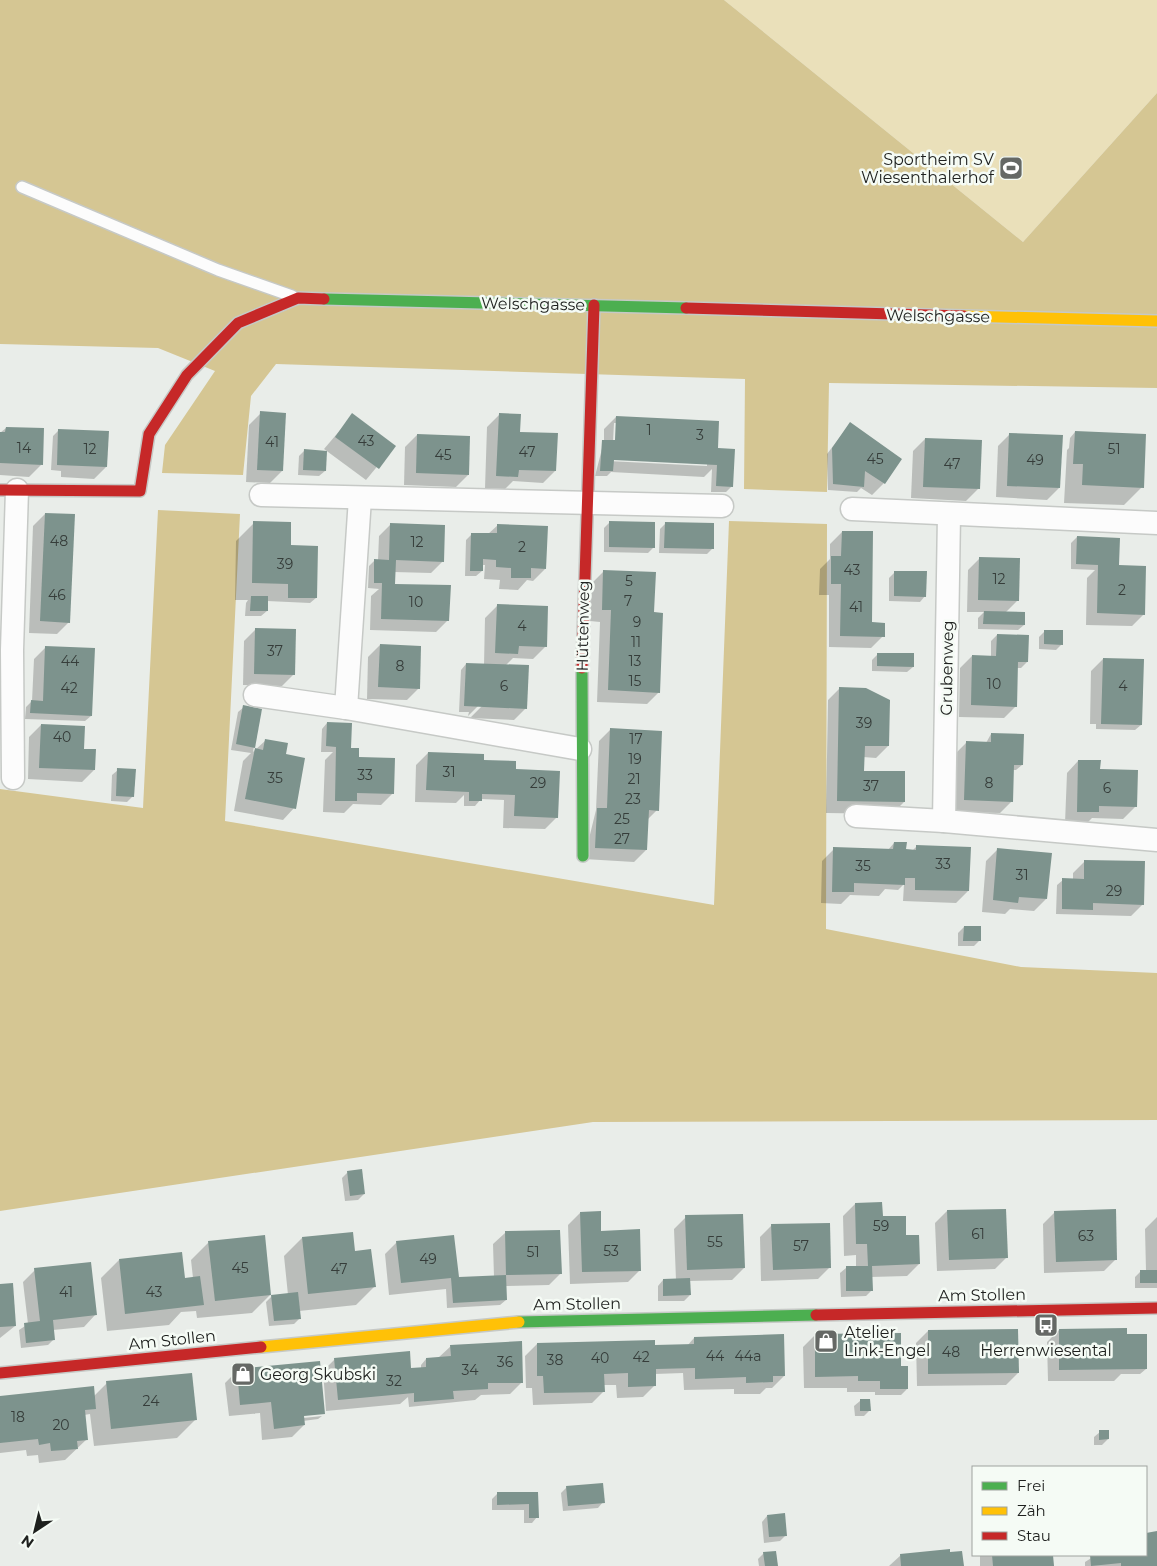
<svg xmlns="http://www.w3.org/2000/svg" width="1157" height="1566" viewBox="0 0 1157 1566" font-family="Montserrat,sans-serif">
  <rect width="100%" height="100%" fill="#e9ede9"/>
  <path fill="#eae0ba" d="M724,0H1157V93L1023,242Z"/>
  <g fill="#d5c693">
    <path d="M0,0H724L1023,242L1157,93V388L829,383L827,492L744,489L745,379L276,364L251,396L243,475L162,473L165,445L215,371L158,348L0,344Z"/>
    <path d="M158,510L240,514L225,821L714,905L729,521L827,524L826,929L1021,967L1157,973V1120L593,1122L0,1211V789L143,808Z"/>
  </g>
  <g fill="#0003" fill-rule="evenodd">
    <path d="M261,413L282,471L270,483L246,482L249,425Z"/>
    <path d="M353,415L394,446L366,480L324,449Z"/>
    <path d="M499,415L555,471L543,483L513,481L505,489L485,488L487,427Z"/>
    <path d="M616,417L717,450L732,486L726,492H711L712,469L704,477L611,472L607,476H595L604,441V429ZM614,423H617L616,442H613ZM608,459L707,464V466L608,461Z"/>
    <path d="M850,424L901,459L884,483L872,495L861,488L857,492L828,490L827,454Z"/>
    <path d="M6,428L41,465L29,477L0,475V433Z"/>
    <path d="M58,431L106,467L94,479L61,477V471L51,470L53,436Z"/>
    <path d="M1075,432L1142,487L1124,505L1064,503L1067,450L1069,448L1070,438Z"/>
    <path d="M1010,434L1059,488L1047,500L996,497L998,446Z"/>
    <path d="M417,435L468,475L456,487L404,485L405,447Z"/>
    <path d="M925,439L978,489L966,501L911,498L913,451Z"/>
    <path d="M304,451L325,471L319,476L298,475L299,456Z"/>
    <path d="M45,514L69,622L57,634L29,633L33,526Z"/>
    <path d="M610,522L654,547L648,553L604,552V528Z"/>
    <path d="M254,523L290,546L316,598L310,603L267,601V611L261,616H245L246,603L248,600H235L236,541Z"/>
    <path d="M666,523L713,548L707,554L659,553L660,529Z"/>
    <path d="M391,524L443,561L431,573L394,572L393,585L448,620L436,632L370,630L371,596L379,589L368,588L369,566L375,560H378L379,536Z"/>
    <path d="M498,525L545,569L533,581L527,580L518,590L499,589L500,580L484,579L485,565H482V571L476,576H465L466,540L472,534H488Z"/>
    <path d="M842,532L871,624L883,636L871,648L829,647V595H819L820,569L830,559V544Z"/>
    <path d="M1077,537L1118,565L1144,614L1132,626L1086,625L1087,578L1095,570L1071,569V543Z"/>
    <path d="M980,558L1017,601L1005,613L1024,625L1018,630L978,629V618L984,612H967L968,570Z"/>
    <path d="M604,571L652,613L659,692L647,704L597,702L600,622L590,621L592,583Z"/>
    <path d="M895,572L925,596L920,602L889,601V578Z"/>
    <path d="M497,606L545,647L533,659L513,658L505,666L526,708L514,720L470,718L485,703L483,701L468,716L469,712H459L461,670L466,664L484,665L485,618Z"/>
    <path d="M256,629L294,674L282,686L243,685L244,641Z"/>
    <path d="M1045,631L1062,644L1056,650L1039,649V637Z"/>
    <path d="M997,635L1027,662L1021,668H1017L1016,706L1004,718L959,717L960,668L972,656L991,657V641Z"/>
    <path d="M380,645L419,688L407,700L367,699L368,657Z"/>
    <path d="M46,647L91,716L85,721L25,719L26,707L32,701L34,659Z"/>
    <path d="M878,654L913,667L907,672L872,671V660Z"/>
    <path d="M1103,659L1141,725L1135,730L1096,729V724H1090L1091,671Z"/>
    <path d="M840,688L888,746L876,758L863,757V772L904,802L892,814L826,813L828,700Z"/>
    <path d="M244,707L260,710L253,752L266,740L285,755L294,808L283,820L234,811L243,761L251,753L231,750L238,712Z"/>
    <path d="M327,723L393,793L381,805L353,804L344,813L323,812L325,760L333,752H321L322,729Z"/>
    <path d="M41,725L83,750H94V770L82,782L28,779L29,737Z"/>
    <path d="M611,729L657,810L647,820L646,850L634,862L584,859L596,810L599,741Z"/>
    <path d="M991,734L1022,765L1016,770H1013L1012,801L1000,813L953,812L954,755L966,743H986Z"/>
    <path d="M428,753L483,761L515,772L557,817L545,829L503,828L504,800L481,799L475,806H464V795L456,803L415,802L416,765Z"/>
    <path d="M1078,761L1099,770L1135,807L1123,819L1092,818L1086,824L1065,823L1067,773Z"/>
    <path d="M118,770L133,796L127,802L111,801L112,775Z"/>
    <path d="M894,843L905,851H912L916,847L968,891L956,903L903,901L904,884L898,890L885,889L879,896L850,895L841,904L821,903L822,861L834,849L888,850Z"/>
    <path d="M998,849L1046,899L1034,911L1010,909L1005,914L982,912L986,861Z"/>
    <path d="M1085,861L1143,904L1131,916L1056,914L1057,885L1063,880H1073V873Z"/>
    <path d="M964,927L979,941L974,946H958V933Z"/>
    <path d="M348,1172L364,1194L358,1200L345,1201L342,1178Z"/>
    <path d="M855,1204L881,1218L905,1236L919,1264L907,1276L871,1277L872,1290L866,1296L841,1297L840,1273L846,1268L856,1267V1255L844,1256L843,1216Z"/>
    <path d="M947,1211L1007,1257L995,1269L937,1271L935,1223Z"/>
    <path d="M1055,1212L1116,1259L1104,1271L1044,1273L1043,1224Z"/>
    <path d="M580,1213L640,1270L628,1282L570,1284L568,1225Z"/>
    <path d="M686,1217L744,1268L732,1280L689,1281L690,1295L684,1301H658V1286L663,1280H676L674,1229Z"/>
    <path d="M1157,1217V1288H1135V1277L1140,1272L1146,1271L1145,1229Z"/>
    <path d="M772,1225L830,1267L818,1279L761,1281L760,1237Z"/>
    <path d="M352,1233L353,1252L374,1287L356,1305L299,1311L300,1318L294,1324L269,1326L266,1302L272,1296L288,1295L284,1256L302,1238Z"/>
    <path d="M505,1233L561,1273L549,1285L505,1286L506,1300L500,1305L447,1308L446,1289L389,1295L385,1254L397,1242L455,1279L494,1277L493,1244Z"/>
    <path d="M209,1242L270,1295L252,1313L197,1318L196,1311L181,1312L169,1325L107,1331L101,1278L119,1260L184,1280L193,1278L191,1260Z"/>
    <path d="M35,1270L95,1315L84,1327L53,1330L54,1339L48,1345L21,1348L19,1330L28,1324L23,1282Z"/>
    <path d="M0,1285L15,1326L0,1338Z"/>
    <path d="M1059,1330L1126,1335L1146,1369L1140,1374H1121L1114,1381H1048L1047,1342Z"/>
    <path d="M928,1331L1018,1373L1006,1385L917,1386L916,1343Z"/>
    <path d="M815,1335L900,1370L907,1389L901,1395H875V1392H847V1388H804L803,1347Z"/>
    <path d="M694,1338L784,1376L772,1388H766L760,1394H734V1389L684,1390L683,1373L655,1374V1385L643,1397L617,1398L616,1385H603L604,1391L592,1403L533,1405L532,1388H526L525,1356L537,1344L654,1348L687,1346Z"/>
    <path d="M451,1346L522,1382L510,1394L481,1395L475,1400L409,1407L408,1397L400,1404L326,1411L323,1371L335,1359L410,1370L421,1369V1365L426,1359L438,1358Z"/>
    <path d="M237,1371L303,1415V1418L322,1416L318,1419L303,1421L304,1425L292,1437L262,1440L260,1413L229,1416L225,1383Z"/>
    <path d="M107,1383L195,1420L177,1438L94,1446L90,1414L84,1415L87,1439L65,1460L39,1463L38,1455L27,1456L26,1450L0,1453V1397L94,1396Z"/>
    <path d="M860,1401L869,1411L864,1416H855L854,1406Z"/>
    <path d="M1100,1432L1108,1439L1102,1445H1094V1437Z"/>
    <path d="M567,1487L603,1502L598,1508L563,1511L561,1493Z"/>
    <path d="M537,1493V1517L532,1523H524V1510H492V1499L497,1494Z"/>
    <path d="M767,1516L786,1535L780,1541L764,1543L762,1522Z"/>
    <path d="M1157,1533V1566H1085V1562L1096,1555H1146V1534Z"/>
    <path d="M764,1553L776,1566H759L758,1559Z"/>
    <path d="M949,1554L963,1566H889L901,1555Z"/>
    <path d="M980,1555H1052L1053,1566H980Z"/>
  </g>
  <g fill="#7d938d">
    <path d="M260,411L286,413L283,471L257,470Z"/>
    <path d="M352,413L396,446L379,469L335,437Z"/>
    <path d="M499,413L521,414L520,432L558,433L556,471L519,470L518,477L496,476Z"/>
    <path d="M616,416L719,421L718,448L735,449L733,487L716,486L717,465L614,460L613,471H600L602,440H615Z"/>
    <path d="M850,422L902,459L885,484L865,471L864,487L833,484L832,448Z"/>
    <path d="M6,427L44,428L43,465L0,463V432H5Z"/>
    <path d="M58,429L109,431L107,467L57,465Z"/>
    <path d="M1075,431L1146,434L1144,488L1082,485L1083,464H1073Z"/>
    <path d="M1009,433L1063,435L1060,488L1007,486Z"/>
    <path d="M417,434L470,436L469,475L416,473Z"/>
    <path d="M925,438L982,440L980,489L923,487Z"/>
    <path d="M304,449L327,451L326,471L303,470Z"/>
    <path d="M45,513L75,514L70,623L40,621Z"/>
    <path d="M253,521L291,522V545L318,546L317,598H288V584L252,583Z"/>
    <path d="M609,521L655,522V548L609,547Z"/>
    <path d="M665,522L714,523V549L664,548Z"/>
    <path d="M390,523L445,525L444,562L396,560L395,584L451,585L449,621L381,619L382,583H374V559L389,560Z"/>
    <path d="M497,524L548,526L546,569L531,568V578H511V568L496,567V560L483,559V571H470L471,533H497Z"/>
    <path d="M842,531H873L872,622L885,623V637L840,636L841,584H831V556H841Z"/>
    <path d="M1077,536L1120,538L1119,565L1146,566L1145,615L1097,613L1098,565L1076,564Z"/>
    <path d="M979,557L1020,558L1019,601L978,600Z"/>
    <path d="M603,570L656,572L654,612L663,613L660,693L608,690L611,610H602Z"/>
    <path d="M894,571H927L926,597L894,596Z"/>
    <path d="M251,596H268V611H250Z"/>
    <path d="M497,604L548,606L547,647L519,646L518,654L495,653Z"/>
    <path d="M984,611L1025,612V625L983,624Z"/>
    <path d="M255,628L296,629L295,675L254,674Z"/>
    <path d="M1044,630H1063V645L1044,644Z"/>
    <path d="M997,634L1029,635L1028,662H1018L1017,707L971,705L972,655L996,656Z"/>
    <path d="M380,644L421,646L420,689L378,687Z"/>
    <path d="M45,646L95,648L92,716L30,713L31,700L43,701Z"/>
    <path d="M877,653H914V667L877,666Z"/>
    <path d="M1103,658L1144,659L1142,725L1101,724Z"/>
    <path d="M466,663L529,665L527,709L464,706Z"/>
    <path d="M839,687L866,688L890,700L889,746H865L864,771H905V802L837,801Z"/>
    <path d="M243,705L262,709L255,748L236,744Z"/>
    <path d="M327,722L352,723L351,748H359V757L395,758L394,794L357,793V801H335L336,747L326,746Z"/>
    <path d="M41,724L85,726L84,749H96L95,770L39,768Z"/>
    <path d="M610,728L662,731L659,811L649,810L647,850L595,848L597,808H607Z"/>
    <path d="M991,733L1024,734L1023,765H1014L1013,802L964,800L966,741L991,742Z"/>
    <path d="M265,739L288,743L286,754L305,758L296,809L245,799L255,748L263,750Z"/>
    <path d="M428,752L484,754V760L516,761V769L560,771L558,818L514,816L515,795L482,794V801H469V792L426,790Z"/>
    <path d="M1078,760H1101L1100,769L1138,770L1137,807L1099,806V812H1077Z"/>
    <path d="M117,768L136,769L134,797L116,796Z"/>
    <path d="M894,842H907L906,849L916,850V845L971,847L969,891L915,890V878H905V885L854,883V892H832L833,847L893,849Z"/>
    <path d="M997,848L1052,853L1047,899L1019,897L1018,903L993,900Z"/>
    <path d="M1084,860L1145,861L1144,905L1093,903V910L1062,909V878L1084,879Z"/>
    <path d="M964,926H981V941H963Z"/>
    <path d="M362,1169L365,1194L350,1196L347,1171Z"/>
    <path d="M882,1202L883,1216H906V1235H919L920,1264L872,1266L873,1291H846V1266H868L867,1244H856L855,1203Z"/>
    <path d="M1006,1209L1008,1258L949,1260L947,1210Z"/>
    <path d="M1116,1209L1117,1260L1056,1262L1054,1211Z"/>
    <path d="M601,1211V1231L640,1229L641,1271L582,1272L580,1212Z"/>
    <path d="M743,1214L745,1268L687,1270L685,1215Z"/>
    <path d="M830,1223L831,1268L773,1270L771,1224Z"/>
    <path d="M560,1230L562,1274L506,1275L507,1300L453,1303L451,1278L401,1283L396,1241L454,1235L459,1277L506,1275L505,1231Z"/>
    <path d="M353,1232L355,1251L371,1249L376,1287L308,1294L302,1237Z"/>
    <path d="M265,1235L271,1295L215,1301L208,1241Z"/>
    <path d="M182,1252L185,1278L200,1276L204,1305L125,1314L119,1259Z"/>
    <path d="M91,1262L97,1315L53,1320L55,1340L26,1343L24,1323L40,1321L34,1268Z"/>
    <rect x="1140" y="1270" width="17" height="13"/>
    <path d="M690,1278L691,1295L663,1296V1279Z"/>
    <path d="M13,1283L16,1326L0,1327V1284Z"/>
    <path d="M298,1292L301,1319L274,1321L271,1295Z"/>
    <path d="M1127,1328V1334H1147V1369L1059,1370V1329Z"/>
    <path d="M1018,1329L1019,1373L928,1374V1330Z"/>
    <path d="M901,1333V1366H908V1389H880V1381H858V1376L815,1377V1334Z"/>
    <path d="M784,1334L785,1376H773V1382L746,1383V1377L695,1379V1368L656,1369V1386L628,1387V1373L604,1374L605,1392L544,1393L543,1376H537V1343L655,1340V1345L694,1344V1337Z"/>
    <path d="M522,1341L523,1383H488V1389L453,1391L454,1399L414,1402V1393L338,1400L334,1358L410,1351L411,1368L426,1367V1358L451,1356L450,1345Z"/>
    <path d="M320,1361L325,1414L304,1416L305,1425L274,1429L271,1402L240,1405L237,1369Z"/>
    <path d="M192,1373L197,1420L111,1429L106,1381Z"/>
    <path d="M94,1386L96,1409L85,1410L88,1440L77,1441L78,1449L51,1451L50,1443L39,1445L38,1439L0,1443V1396Z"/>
    <path d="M860,1399H870L871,1411H860Z"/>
    <path d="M1099,1430H1109V1439L1099,1440Z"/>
    <path d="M603,1483L605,1503L568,1506L566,1486Z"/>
    <path d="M497,1492H538L539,1518H529V1504L497,1505Z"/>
    <path d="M785,1513L787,1536L769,1537L767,1515Z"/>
    <path d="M1157,1531V1566H1121V1563L1091,1566L1090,1555H1146V1533Z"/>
    <path d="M950,1549V1552L962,1551L964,1566H901L900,1554Z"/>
    <path d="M776,1551L778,1566H765L763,1552Z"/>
    <path d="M992,1555H1053L1054,1566H993Z"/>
  </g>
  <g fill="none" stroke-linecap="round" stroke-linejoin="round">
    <g stroke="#c6c9c6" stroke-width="14">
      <path id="lane" d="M22,187L218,270L292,296"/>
    </g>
    <g stroke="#c6c9c6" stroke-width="25">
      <g id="street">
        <path d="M261,495L722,506"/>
        <path d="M852,509L1157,523"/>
        <path d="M255,695L346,708L580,749"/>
        <path d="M346,708L360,498"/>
        <path d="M13,778L12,650L17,490"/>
        <path d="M856,816L944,821L1157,840"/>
        <path d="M944,821L949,515"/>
      </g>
    </g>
    <g stroke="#c6c9c6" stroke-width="14">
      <g id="fast">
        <path d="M324,299L686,308"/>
        <path d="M582,668L583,856"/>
        <path d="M519,1322L816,1315"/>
      </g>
    </g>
    <g stroke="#c6c9c6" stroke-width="14">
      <g id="slow">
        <path d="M964,316L1157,321"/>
        <path d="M261,1347L519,1322"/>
      </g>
    </g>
    <g stroke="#c6c9c6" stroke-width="14">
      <g id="jam">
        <path d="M686,308L964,316"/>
        <path d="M0,490L140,491L149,434L187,375L238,323L298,298L324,299"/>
        <path d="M582,668L594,305"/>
        <path d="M816,1315L1157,1308"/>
        <path d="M0,1373L261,1347"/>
      </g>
    </g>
    <use href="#lane" stroke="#fcfcfc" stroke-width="11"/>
    <use href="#street" stroke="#fcfcfc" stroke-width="22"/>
    <use href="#fast" stroke="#4caf50" stroke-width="11"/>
    <use href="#slow" stroke="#ffc107" stroke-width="11"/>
    <use href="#jam" stroke="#c62828" stroke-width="11"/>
  </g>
  <defs>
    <g id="stadium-square" transform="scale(1.25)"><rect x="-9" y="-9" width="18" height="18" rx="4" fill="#656865" stroke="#f5fbf5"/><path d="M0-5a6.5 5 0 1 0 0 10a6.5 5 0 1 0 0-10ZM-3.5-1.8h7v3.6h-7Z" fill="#fff"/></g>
    <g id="bus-square" transform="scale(1.25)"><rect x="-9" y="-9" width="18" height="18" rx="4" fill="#656865" stroke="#f5fbf5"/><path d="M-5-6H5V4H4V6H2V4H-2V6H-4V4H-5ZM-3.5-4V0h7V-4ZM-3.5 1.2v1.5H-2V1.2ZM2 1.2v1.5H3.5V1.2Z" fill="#fff"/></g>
    <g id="shop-square" transform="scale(1.25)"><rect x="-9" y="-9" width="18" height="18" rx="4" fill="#656865" stroke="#f5fbf5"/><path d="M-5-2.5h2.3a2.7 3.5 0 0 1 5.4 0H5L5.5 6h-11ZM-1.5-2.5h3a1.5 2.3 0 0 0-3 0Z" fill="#fff"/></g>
  </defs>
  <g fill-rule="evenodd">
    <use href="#stadium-square" x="1011" y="168"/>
    <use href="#bus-square" x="1046" y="1325"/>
    <use href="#shop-square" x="826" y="1341"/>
    <use href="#shop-square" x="243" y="1374"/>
  </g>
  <g text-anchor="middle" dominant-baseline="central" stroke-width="5" stroke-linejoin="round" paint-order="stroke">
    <g font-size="14" fill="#363d3a">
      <text x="649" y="430">1</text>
      <text x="700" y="435">3</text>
      <text x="366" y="441">43</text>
      <text x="272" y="442">41</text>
      <text x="24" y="448">14</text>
      <text x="90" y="449">12</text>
      <text x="1114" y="449">51</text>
      <text x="527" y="452">47</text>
      <text x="443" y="455">45</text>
      <text x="875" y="459">45</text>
      <text x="1035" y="460">49</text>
      <text x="952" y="464">47</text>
      <text x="59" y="541">48</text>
      <text x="417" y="542">12</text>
      <text x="522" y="547">2</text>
      <text x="285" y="564">39</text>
      <text x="852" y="570">43</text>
      <text x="999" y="579">12</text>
      <text x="629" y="581">5</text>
      <text x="1122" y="590">2</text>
      <text x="57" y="595">46</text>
      <text x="628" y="601">7</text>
      <text x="416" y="602">10</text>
      <text x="856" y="607">41</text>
      <text x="637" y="622">9</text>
      <text x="522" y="626">4</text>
      <text x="636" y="642">11</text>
      <text x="275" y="651">37</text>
      <text x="70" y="661">44</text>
      <text x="635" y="661">13</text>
      <text x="400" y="666">8</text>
      <text x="635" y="681">15</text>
      <text x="994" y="684">10</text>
      <text x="504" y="686">6</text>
      <text x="1123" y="686">4</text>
      <text x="69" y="688">42</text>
      <text x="864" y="723">39</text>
      <text x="62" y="737">40</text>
      <text x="636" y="739">17</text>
      <text x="635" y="759">19</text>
      <text x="449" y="772">31</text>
      <text x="365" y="775">33</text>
      <text x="275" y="778">35</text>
      <text x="634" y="779">21</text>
      <text x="538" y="783">29</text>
      <text x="989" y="783">8</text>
      <text x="871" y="786">37</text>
      <text x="1107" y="788">6</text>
      <text x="633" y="799">23</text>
      <text x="622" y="819">25</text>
      <text x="622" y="839">27</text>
      <text x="943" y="864">33</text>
      <text x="863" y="866">35</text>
      <text x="1022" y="875">31</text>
      <text x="1114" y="891">29</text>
      <text x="881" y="1226">59</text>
      <text x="978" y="1234">61</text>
      <text x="1086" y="1236">63</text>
      <text x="715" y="1242">55</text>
      <text x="801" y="1246">57</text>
      <text x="611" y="1251">53</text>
      <text x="533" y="1252">51</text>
      <text x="428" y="1259">49</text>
      <text x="240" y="1268">45</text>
      <text x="339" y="1269">47</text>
      <text x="66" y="1292">41</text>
      <text x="154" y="1292">43</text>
      <text x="951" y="1352">48</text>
      <text x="715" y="1356">44</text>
      <text x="748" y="1356">44a</text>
      <text x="641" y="1357">42</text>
      <text x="600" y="1358">40</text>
      <text x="555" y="1360">38</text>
      <text x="505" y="1362">36</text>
      <text x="470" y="1370">34</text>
      <text x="394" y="1381">32</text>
      <text x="151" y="1401">24</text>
      <text x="18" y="1417">18</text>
      <text x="61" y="1425">20</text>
    </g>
    <g font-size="16" fill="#1e201e" stroke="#f5fbf5" text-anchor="start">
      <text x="994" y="159" text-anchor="end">Sportheim SV<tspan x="994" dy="18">Wiesenthalerhof</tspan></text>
      <text x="844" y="1332">Atelier<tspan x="844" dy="18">Link-Engel</tspan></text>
      <text x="1046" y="1350" text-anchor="middle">Herrenwiesental</text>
      <text x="260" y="1374">Georg Skubski</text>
    </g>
    <g font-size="16" fill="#1e201e" stroke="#f5fbf5">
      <text transform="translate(533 304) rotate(1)">Welschgasse</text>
      <text transform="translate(938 316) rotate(1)">Welschgasse</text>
      <text transform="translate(583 626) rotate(-89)">Hüttenweg</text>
      <text transform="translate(947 668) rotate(-89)">Grubenweg</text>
      <text transform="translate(982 1295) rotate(-1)">Am Stollen</text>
      <text transform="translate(577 1304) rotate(-1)">Am Stollen</text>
      <text transform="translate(172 1340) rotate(-6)">Am Stollen</text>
    </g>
  </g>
  <rect x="972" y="1466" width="175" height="90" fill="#f5fbf5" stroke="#9fa39f"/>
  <rect x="982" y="1482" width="25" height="8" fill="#4caf50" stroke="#9fa39f"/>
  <text x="1017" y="1491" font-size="15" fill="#1e201e">Frei</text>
  <rect x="982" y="1507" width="25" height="8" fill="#ffc107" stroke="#9fa39f"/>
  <text x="1017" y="1516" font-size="15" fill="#1e201e">Zäh</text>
  <rect x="982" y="1532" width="25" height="8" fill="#c62828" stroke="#9fa39f"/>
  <text x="1017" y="1541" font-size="15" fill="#1e201e">Stau</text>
  <g transform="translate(35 1531) rotate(215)" stroke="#f5fbf5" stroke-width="4" paint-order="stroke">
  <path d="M0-4L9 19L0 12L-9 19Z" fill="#1e201e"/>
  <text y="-8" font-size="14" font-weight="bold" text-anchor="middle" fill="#1e201e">N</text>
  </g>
</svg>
